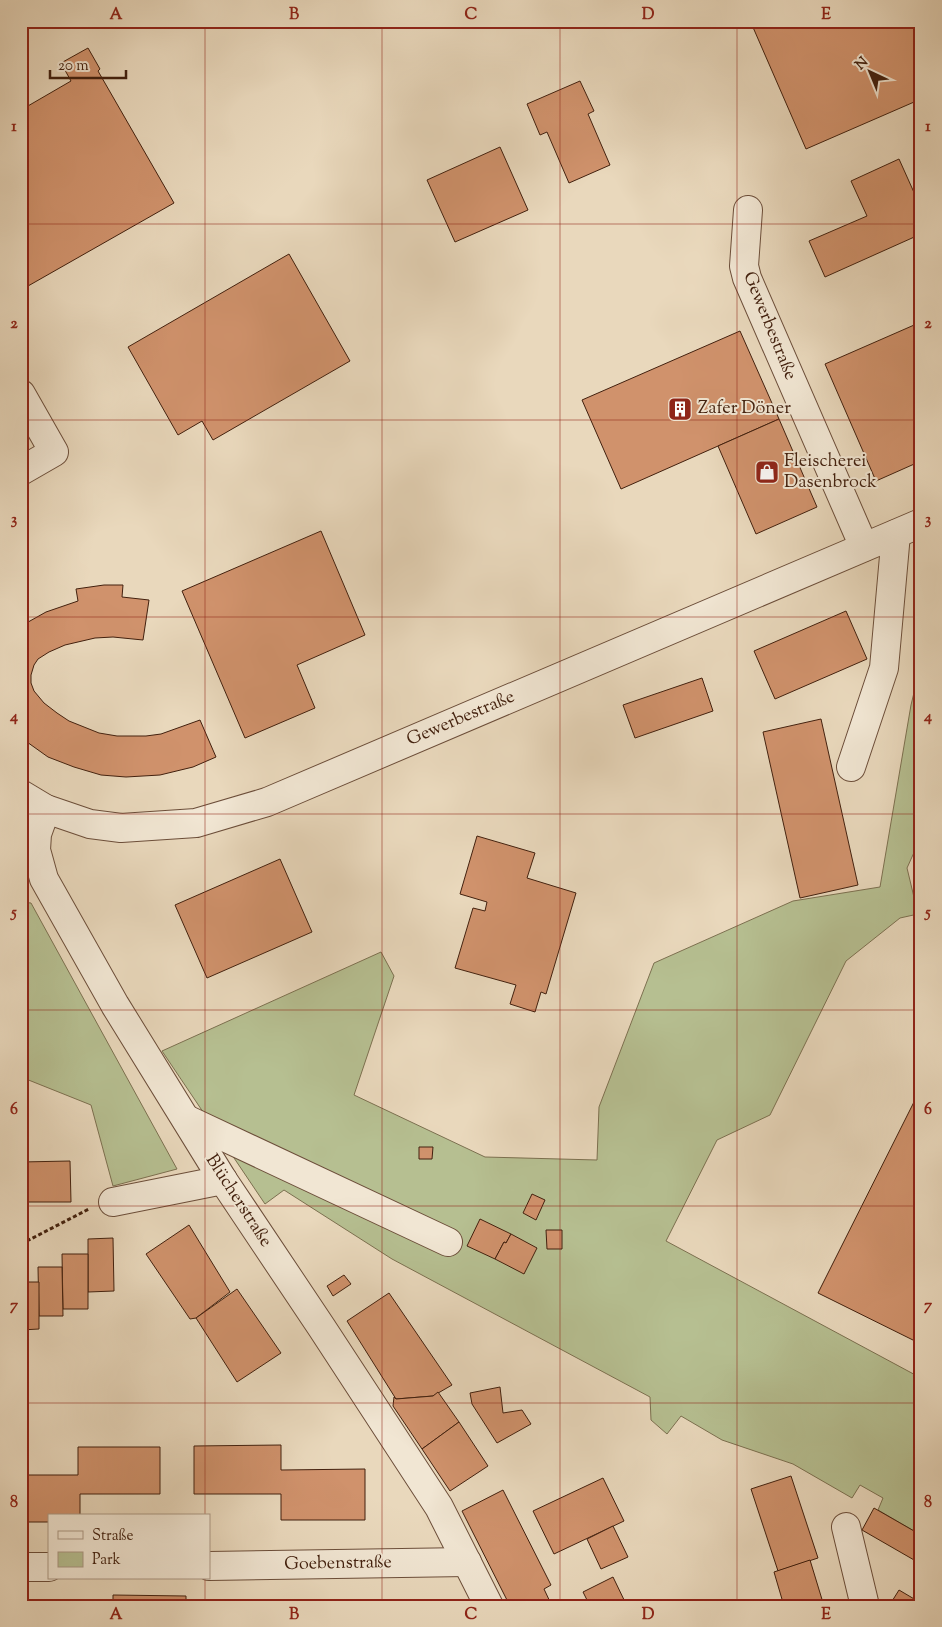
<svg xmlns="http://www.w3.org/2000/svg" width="942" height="1627" viewBox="0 0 942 1627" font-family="'Sorts Mill Goudy',serif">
  <rect width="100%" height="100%" fill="#e9d8bc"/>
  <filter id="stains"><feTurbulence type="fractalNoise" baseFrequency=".004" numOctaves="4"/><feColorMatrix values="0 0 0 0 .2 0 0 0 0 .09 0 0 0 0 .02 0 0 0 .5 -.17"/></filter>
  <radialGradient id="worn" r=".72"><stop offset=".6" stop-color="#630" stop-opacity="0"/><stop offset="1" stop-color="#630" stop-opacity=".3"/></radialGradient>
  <g fill="#b6bf91" stroke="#7c7050">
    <path d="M921,664V837L907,868L918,914L900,918L846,961L770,1115L717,1140L666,1241L921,1378V1535L878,1510L883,1498L860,1485L852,1498L793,1464L722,1440L681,1416L667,1434L651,1420L650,1397L392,1259L284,1190L265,1204L162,1051L381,952L394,976L354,1095L485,1157L597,1160L599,1107L654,963L793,901L880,887L911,705Z"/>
    <path d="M21,902L31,903L177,1169L113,1186L91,1105L21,1077Z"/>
  </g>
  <g fill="#d0926c" stroke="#42200e">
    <path d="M760,21H910L921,45V99L806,149L752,25Z"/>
    <path d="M88,48L100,69L98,71L174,203L21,290V110L71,81L61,63Z"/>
    <path d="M580,81L594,111L588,114L610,165L569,183L547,132L540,135L527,104Z"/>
    <path d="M500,147L528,210L455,242L427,180Z"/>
    <path d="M899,159L921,208V234L825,277L809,241L867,216L851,181Z"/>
    <path d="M289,254L350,361L213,440L202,421L178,435L128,347Z"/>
    <path d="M921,322V461L876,481L825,364Z"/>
    <path d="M740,331L779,419L621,489L582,400Z"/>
    <path d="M779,419L817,507L756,534L718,446Z"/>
    <path d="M321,531L365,635L297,665L315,708L245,738L182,591Z"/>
    <path d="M104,585H123L122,597L149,600L143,640L113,637L95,638L65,645L49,652L38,659L34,665L31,675V683L34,691L44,703L57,713L69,721L99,733L117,736H146L161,734L200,720L216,757L193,767L160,775L126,777L101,775L74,767L48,757L27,742L21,736V626L46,612L78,601L76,589Z"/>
    <path d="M846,611L867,659L775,699L754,651Z"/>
    <path d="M702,678L713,711L635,738L623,705Z"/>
    <path d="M821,719L858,885L800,898L763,732Z"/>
    <path d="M477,836L535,853L527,878L576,893L546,994L541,992L535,1012L510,1004L516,985L455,968L473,908L485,911L487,902L460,894Z"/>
    <path d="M280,859L312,932L207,978L175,905Z"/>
    <path d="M921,1088V1344L818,1293Z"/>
    <path d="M419,1147H433L432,1159H419Z"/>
    <path d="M70,1161L71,1202H21V1162Z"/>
    <path d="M532,1194L545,1200L536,1220L523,1213Z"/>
    <path d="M480,1219L511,1234L506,1243L504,1242L495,1259L467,1246Z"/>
    <path d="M189,1225L230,1292L196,1318L190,1319L146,1254Z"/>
    <path d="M546,1230H562V1249H547Z"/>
    <path d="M511,1234L537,1248L524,1274L495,1259L504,1242L506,1243Z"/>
    <path d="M113,1238L114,1291L88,1292V1239Z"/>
    <path d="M62,1254H88V1309H63Z"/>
    <path d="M38,1267H62L63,1316H39Z"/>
    <path d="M344,1275L351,1284L333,1296L327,1286Z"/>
    <path d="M21,1282H39V1329L21,1330Z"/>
    <path d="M237,1289L281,1353L237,1382L196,1318Z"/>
    <path d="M389,1293L452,1385L433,1396L396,1399L347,1321Z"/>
    <path d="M500,1387L503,1413L522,1410L531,1424L497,1443L472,1404L470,1393Z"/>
    <path d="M438,1392L459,1422L422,1449L393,1406L394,1397L396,1399L433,1396Z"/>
    <path d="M459,1422L488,1466L450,1491L422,1449Z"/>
    <path d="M281,1445V1470L365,1469V1520H281V1494H194V1446Z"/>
    <path d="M78,1447H160V1494H80V1516H49V1522H21V1475H78Z"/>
    <path d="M791,1476L818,1558L778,1571L751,1489Z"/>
    <path d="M603,1478L624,1521L554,1554L533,1511Z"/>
    <path d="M503,1490L551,1585L544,1589L552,1606H510L462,1511Z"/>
    <path d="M874,1508L921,1535V1564L862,1530Z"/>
    <path d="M613,1526L628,1557L601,1569L587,1539Z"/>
    <path d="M810,1560L824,1606H784L774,1572Z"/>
    <path d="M613,1577L627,1606H590L583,1592Z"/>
    <path d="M899,1590L921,1603V1606H889Z"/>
    <path d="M113,1595L186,1596V1606H113Z"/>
  </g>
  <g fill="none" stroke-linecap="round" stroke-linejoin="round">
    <g stroke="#6c4e3a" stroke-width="30">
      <g id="minor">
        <path d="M748,210L744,266L747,278L864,547"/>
        <path d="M21,394L54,452L21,471"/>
        <path d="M851,767L884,668L896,534"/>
        <path d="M21,794L46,809L90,824L121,828L196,823L267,802L921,523"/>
        <path d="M46,809L37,834L36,850L44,879L115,1005L223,1180L322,1328L439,1507L489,1606"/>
        <path d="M186,1119L448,1242"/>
        <path d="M113,1202L223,1180"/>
        <path d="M846,1527L865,1606"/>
        <path d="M209,1566L467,1562"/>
        <path d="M21,1567H49"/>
      </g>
    </g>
    <path stroke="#42200e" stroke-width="3" stroke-dasharray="4 2.5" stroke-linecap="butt" d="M21,1244L89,1209"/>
    <use href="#minor" stroke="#f1e6d3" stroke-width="28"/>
  </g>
  <path fill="none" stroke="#8f2418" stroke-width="1" stroke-opacity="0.55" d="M205,21V1516M382,21V1606M560,21V1606M737,21V1606M21,224H921M21,420H921M21,617H921M21,814H921M21,1010H921M21,1206H921M21,1403H921M205,1578V1606"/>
  <defs>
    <g id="building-square" transform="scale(1.25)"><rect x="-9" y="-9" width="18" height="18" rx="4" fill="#8f2418" stroke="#f1e6d3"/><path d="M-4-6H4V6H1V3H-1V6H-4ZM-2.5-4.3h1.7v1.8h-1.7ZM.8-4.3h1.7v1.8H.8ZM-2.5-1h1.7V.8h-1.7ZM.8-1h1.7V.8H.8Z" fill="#fff"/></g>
    <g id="shop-square" transform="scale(1.25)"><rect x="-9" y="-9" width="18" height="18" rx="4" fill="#8f2418" stroke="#f1e6d3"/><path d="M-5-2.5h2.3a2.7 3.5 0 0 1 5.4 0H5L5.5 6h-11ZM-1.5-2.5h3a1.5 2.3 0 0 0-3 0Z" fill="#fff"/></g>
  </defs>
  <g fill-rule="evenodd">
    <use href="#building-square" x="680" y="409"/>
    <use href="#shop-square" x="767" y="472"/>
  </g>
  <g text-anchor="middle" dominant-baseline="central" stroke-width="4" stroke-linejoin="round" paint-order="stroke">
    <g font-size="18" fill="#42200e" stroke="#f1e6d3">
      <text transform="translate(769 326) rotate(68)">Gewerbestraße</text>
      <text transform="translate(461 719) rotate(-23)">Gewerbestraße</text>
      <text transform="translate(238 1201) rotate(57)">Blücherstraße</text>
      <text transform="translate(338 1564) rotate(-1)">Goebenstraße</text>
    </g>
    <g font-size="18" fill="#42200e" stroke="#f1e6d3" text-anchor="start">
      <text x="698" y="409">Zafer Döner</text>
      <text x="784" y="462">Fleischerei<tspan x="784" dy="21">Dasenbrock</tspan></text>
    </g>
  </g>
  <rect width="942" height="1627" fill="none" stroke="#e9d8bc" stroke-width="55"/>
  <rect x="48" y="1514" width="162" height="65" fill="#f1e6d3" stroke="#ab9784"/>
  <rect x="58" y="1531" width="25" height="8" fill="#f1e6d3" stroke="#ab9784"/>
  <text x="92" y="1540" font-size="15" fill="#42200e">Straße</text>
  <rect x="58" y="1552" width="25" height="15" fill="#b6bf91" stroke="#ab9784"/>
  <text x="92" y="1564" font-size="15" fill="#42200e">Park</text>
  <g transform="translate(870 72) rotate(316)" stroke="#f1e6d3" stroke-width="4" paint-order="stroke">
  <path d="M0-4L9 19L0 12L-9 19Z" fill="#42200e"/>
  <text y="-8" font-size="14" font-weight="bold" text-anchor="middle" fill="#42200e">N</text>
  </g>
  <path d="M50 70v8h76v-8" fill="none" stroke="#42200e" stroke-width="2.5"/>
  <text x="58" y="70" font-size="15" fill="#42200e" stroke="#f1e6d3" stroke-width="4" paint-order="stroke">20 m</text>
  <rect x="28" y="28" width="886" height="1572" fill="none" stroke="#8f2418" stroke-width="2"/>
  <g font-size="16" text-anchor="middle" font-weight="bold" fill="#8f2418">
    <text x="116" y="19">A</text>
    <text x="294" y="19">B</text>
    <text x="471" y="19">C</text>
    <text x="648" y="19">D</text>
    <text x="826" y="19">E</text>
    <text x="14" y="131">1</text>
    <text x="928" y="131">1</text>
    <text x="14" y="328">2</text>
    <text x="928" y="328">2</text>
    <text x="14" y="524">3</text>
    <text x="928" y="524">3</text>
    <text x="14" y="721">4</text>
    <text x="928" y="721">4</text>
    <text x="14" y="917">5</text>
    <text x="928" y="917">5</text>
    <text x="14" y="1114">6</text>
    <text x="928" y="1114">6</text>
    <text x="14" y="1310">7</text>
    <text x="928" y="1310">7</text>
    <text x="14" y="1507">8</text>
    <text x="928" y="1507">8</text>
    <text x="116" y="1619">A</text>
    <text x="294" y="1619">B</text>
    <text x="471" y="1619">C</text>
    <text x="648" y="1619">D</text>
    <text x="826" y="1619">E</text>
  </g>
  <rect width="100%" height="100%" filter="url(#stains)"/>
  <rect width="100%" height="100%" fill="url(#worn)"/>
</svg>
